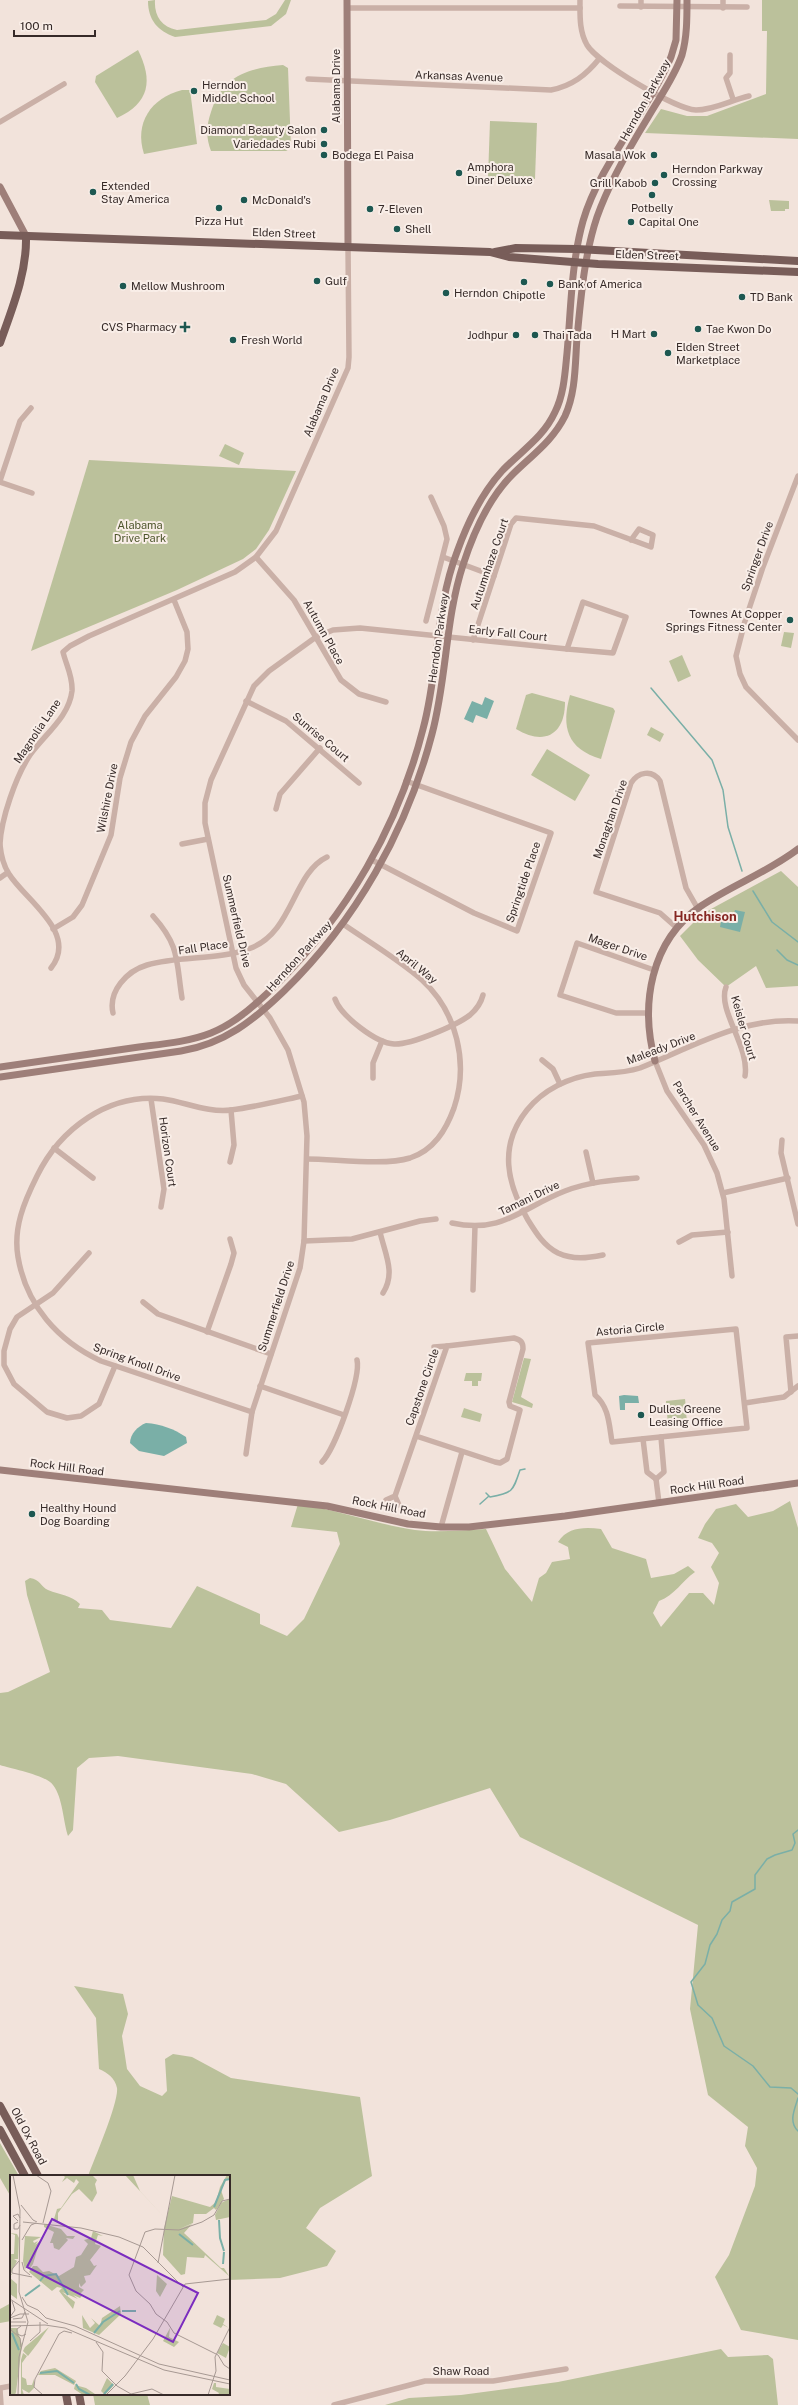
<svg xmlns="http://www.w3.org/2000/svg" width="798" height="2405" viewBox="0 0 798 2405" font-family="'Public Sans',sans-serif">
  <rect width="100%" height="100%" fill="#f2e3db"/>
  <g fill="#bbc19b">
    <path d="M155,0C154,15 161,27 177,30L266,20L276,14L285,0H291L286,14L271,26L175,37C158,31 148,20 148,1Z"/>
    <path d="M762,0H798V139L645,133L661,109L687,116H707L766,94L767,31H762Z"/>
    <path d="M138,50C153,80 150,103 117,118L95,82L96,76Z"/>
    <path d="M283,65L288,68L291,148L286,151H211C206,138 206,126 211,112C222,76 248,68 283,65Z"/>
    <path d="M182,90H190L197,144L144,154C134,123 151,98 182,90Z"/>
    <path d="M490,121L537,123L535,179L488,178Z"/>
    <path d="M769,200L789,201V209H785V211H771Z"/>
    <path d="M225,444L244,453L239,465L219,456Z"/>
    <path d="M89,460L296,471L269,530L256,549L243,559L177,590L31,651Z"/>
    <path d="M784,632L794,633L791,648L781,646Z"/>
    <path d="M682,655L691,676L678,682L669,661Z"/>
    <path d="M532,693L565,702C565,735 544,746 516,729L526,695Z"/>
    <path d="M570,695L613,708L615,711L601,759C567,749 561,727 570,695Z"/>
    <path d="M651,727L664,734L660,742L647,735Z"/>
    <path d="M547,749L590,775L575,801L531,775Z"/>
    <path d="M781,871L798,887V986L766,988L756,966L726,987L698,960L680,936L700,916L711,909Z"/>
    <path d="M524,1358L531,1359L521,1397L533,1404L532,1408L512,1402Z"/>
    <path d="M466,1373H482L481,1381H478V1386H472V1381H464Z"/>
    <path d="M685,1399L686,1408L666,1410V1401Z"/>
    <path d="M464,1408L482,1414L480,1422L461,1417Z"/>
    <path d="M686,1412L687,1422L668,1423L667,1414Z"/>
    <path d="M790,1501L798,1528V2340L741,2330L715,2277L729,2255L755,2186L757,2168L745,2146L748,2127L708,2095L690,2009L698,1925L520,1837L490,1788L390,1820L339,1832L286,1784L252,1774L118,1756L89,1758L77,1768L73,1830L68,1836C63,1821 63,1798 53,1785C46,1775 12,1769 0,1765V1693L8,1692L50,1672L27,1595L25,1581L30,1578C40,1579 41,1587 48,1590C60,1595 71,1595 80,1604L78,1608L102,1610L110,1620L171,1628L197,1586L260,1614V1624L287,1636L304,1619L340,1544L337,1532L291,1527L298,1504C338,1510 375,1524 415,1530C437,1533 463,1530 486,1529L505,1569L532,1602L539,1578L546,1573L552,1562L570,1559L568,1547L558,1542C568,1527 584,1527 601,1529L612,1548L646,1559L651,1578L674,1574L688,1566L695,1572C682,1581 675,1595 659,1601L653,1613L661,1627L689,1593H703L714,1605L719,1583L711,1567L719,1553L712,1543L698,1538L705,1524L716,1509L736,1504L748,1517L773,1511Z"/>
    <path d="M74,1986L123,1994L128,2014L122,2036L127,2069L140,2086L162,2096L167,2091L165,2059L173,2054L192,2057L231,2078L360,2097L372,2176L320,2208L306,2228L336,2251L327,2266L280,2278L229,2280V2176H88C94,2160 119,2102 117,2088C115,2078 108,2073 99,2069L96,2018Z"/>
    <path d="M0,2143L19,2176H11V2197L0,2178Z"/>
    <path d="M11,2303V2321L0,2323V2309Z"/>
    <path d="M721,2349L728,2357L768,2355L773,2359L778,2405H385L409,2398L461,2395L558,2382Z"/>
    <path d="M93,2394H147L150,2405H95Z"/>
  </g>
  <g fill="#7aafa7">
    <path d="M485,697L494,701L487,719L476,715L473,723L464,719L472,701L482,705Z"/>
    <path d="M735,910L745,912L740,932L720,927L722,916L733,918Z"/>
    <path d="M624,1395L638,1396L639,1403H625V1410H620L619,1396Z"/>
    <path d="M146,1423C161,1424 174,1429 186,1437L187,1443L164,1456L139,1451L130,1443C130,1434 138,1426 146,1423Z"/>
  </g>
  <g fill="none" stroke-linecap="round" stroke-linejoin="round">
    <g stroke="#7aafa7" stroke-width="1.5">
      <path d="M651,688L712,760L723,790L728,827L742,871"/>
      <path d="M753,891L772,922L798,942"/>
      <path d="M777,950L787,960L798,965"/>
      <path d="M480,1504L489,1496L486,1493L490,1497C513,1493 513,1491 520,1470L525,1469"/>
      <path d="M798,1830L793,1834L795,1843L792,1850L775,1855L767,1859L755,1875V1889L732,1902L730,1911L722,1920L717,1934L710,1945L705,1964L691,1982L698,2005L712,2018L724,2046L753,2066L770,2087L791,2088L798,2094"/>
      <path d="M798,2098C795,2108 788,2122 798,2131"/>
    </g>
    <g stroke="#cab0a7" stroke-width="5.5">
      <path d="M580,0C580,15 579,31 587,45C598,63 675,109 696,110C714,110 731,100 749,96"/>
      <path d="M641,0V7"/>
      <path d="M723,0V8"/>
      <path d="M620,6L747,7"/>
      <path d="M347,8H580"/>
      <path d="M730,55V73L726,78L733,99"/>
      <path d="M308,79L551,90C572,86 586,75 599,59"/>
      <path d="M0,122L64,84"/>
      <path d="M798,476L763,567L745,621L736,656L740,674L746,687L798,740"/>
      <path d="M0,481L20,421L31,408"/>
      <path d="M0,482L32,493"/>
      <path d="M256,557L294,600L341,680L359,694L386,702"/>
      <path d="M443,557L494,576"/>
      <path d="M583,602L626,617L613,653L567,649Z"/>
      <path d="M426,621L447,539L444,526L431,497"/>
      <path d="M473,640L511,524L516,518L594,526L651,547L653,535L639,529L631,540"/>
      <path d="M246,701L286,721L359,783"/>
      <path d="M276,809L280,794L320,748"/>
      <path d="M0,844C1,819 16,776 30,755C45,734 69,717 72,691C73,676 66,665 63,652L70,646L89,636L235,572L256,557L276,531L348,368L349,357L348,246"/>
      <path d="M182,844L208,839"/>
      <path d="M0,845C1,855 3,865 9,874C25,900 79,933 51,968"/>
      <path d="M372,860L474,913L517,931L551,833L406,781"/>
      <path d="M0,878L7,873"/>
      <path d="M153,916C180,946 176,960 182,998"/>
      <path d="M677,928L660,913L596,892L631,783C638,772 652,769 660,781L686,888L698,909"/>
      <path d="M53,929L73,917L82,905L111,835L120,778L131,742L145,716L176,677L185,661L188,649L187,632L174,600"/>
      <path d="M726,987C717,1010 750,1047 745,1076"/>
      <path d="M335,999C341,1016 376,1043 394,1044C411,1045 457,1025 470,1015C477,1009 481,1003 483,995"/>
      <path d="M113,1013C108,991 127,971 147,965C181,955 218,961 251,948C293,932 293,873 327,857"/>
      <path d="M648,1013H616L560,995L577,943L654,970"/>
      <path d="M542,1060L553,1069L560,1084"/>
      <path d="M655,1061L667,1091L704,1145L717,1173L724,1199L732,1276"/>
      <path d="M373,1078V1063L382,1041"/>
      <path d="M151,1099L164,1189L161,1207"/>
      <path d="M782,1140L781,1153L798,1224"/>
      <path d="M54,1148L93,1178"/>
      <path d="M586,1152L593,1183"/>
      <path d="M307,1159C335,1159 384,1166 410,1158C434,1150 446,1130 454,1108C469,1063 457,1012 422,980C398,959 369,942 343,924"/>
      <path d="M230,1162L234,1145L231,1110"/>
      <path d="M723,1193L788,1178"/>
      <path d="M452,1223C503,1234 521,1208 565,1191C588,1182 612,1180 637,1178"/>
      <path d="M380,1232C385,1254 396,1273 383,1293"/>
      <path d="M304,1241L352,1239L420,1221L436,1219"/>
      <path d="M679,1242L692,1235L728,1232"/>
      <path d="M89,1253L53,1293L17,1317L10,1329L4,1351V1365L14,1384L47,1412L67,1418L81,1416L99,1404L115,1366"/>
      <path d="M603,1255C588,1258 573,1260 558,1253C544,1246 536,1233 528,1220C507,1184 498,1146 527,1110C543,1090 569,1077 595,1074C610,1073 625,1073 640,1068C690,1048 742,1017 798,1021"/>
      <path d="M473,1290L475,1226"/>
      <path d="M143,1302L158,1314L271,1354"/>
      <path d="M736,1329L747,1428L612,1442C609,1424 609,1407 595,1395L588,1343Z"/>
      <path d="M207,1332L231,1264L234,1253L230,1239"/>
      <path d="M434,1347L447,1346"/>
      <path d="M260,1386L344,1415"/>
      <path d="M791,1392L786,1337L798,1336"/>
      <path d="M745,1403L784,1397L798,1386"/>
      <path d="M252,1412L101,1361C58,1341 26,1305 18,1257C13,1228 24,1202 37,1176C60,1129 108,1093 163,1099C185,1102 208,1113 231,1110C255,1107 279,1101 302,1096"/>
      <path d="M643,1439L647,1472L656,1479"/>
      <path d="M246,1454L252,1412L300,1268L304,1241L307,1136L304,1102L288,1050L270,1018L244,985L236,968L205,823V803L211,780L254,686L269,671L316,637L333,630L360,628L567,649"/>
      <path d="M322,1462C335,1449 361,1377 357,1360"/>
      <path d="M656,1479L664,1472L661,1437"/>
      <path d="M656,1479L659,1503"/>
      <path d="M395,1496L399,1505"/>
      <path d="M386,1500L395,1496L447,1346L514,1338C521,1340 523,1342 523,1349L509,1402L510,1406L520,1410L507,1459L500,1463L495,1462L416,1436"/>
      <path d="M441,1527L462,1452"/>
      <path d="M0,2388L11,2386"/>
      <path d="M0,2390L1,2405"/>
      <path d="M334,2405L425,2381H493L566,2369"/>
    </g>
    <g stroke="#9e7f79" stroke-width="7">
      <path d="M347,0L348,246"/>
      <path d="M0,187L26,236"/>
      <path d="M655,1061C640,1005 650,941 701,906C732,885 768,872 798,849"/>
      <path d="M0,1067C46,1060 93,1054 139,1047C163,1044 188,1042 211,1033C236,1023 256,1004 275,986C347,915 398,827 423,729C439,671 435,609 457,552C467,524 481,494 502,471C521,451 543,438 555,412C564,394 565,373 567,353C571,310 571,264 583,221C600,163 647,113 671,57L676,40L677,0"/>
      <path d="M0,1077L181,1051C224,1044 254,1020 284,991C356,921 407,830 432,734C447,678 445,620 463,565C473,534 488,499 512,475C532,455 552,442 565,416C576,392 575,364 577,338C581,297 584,256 597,217C609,183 628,150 647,119C659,98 674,78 682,55C687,37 687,19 687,0"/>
      <path d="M0,1470L327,1506L408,1524L441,1527H469L565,1516L798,1483"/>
    </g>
    <g stroke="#785d59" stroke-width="8">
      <path d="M0,235L490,252L509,257L598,264L798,272"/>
      <path d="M495,252L516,248L577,249L798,261"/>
      <path d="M0,343C12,309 27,273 26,236"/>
      <path d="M0,2106L38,2176"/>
      <path d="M0,2130L25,2176"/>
      <path d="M66,2394L68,2405"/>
      <path d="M79,2394L81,2405"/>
    </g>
  </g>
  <g fill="#1d5851" stroke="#f9eee8" stroke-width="1.5">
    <circle cx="194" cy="91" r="4"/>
    <circle cx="324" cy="130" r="4"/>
    <circle cx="324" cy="144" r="4"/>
    <circle cx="324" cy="155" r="4"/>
    <circle cx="654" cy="155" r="4"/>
    <circle cx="459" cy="173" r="4"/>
    <circle cx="664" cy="175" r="4"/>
    <circle cx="655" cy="183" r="4"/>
    <circle cx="93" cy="192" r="4"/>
    <circle cx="652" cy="195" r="4"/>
    <circle cx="244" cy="200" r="4"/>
    <circle cx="219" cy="208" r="4"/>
    <circle cx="370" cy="209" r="4"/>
    <circle cx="631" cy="222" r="4"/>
    <circle cx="397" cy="229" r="4"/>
    <circle cx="317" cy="281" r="4"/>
    <circle cx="524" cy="282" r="4"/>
    <circle cx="550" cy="284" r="4"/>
    <circle cx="123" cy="286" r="4"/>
    <circle cx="446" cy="293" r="4"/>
    <circle cx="742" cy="297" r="4"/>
    <path d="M183 321h4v4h4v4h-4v4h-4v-4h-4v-4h4z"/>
    <circle cx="698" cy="329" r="4"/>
    <circle cx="654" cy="334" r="4"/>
    <circle cx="516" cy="335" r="4"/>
    <circle cx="535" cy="335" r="4"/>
    <circle cx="233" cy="340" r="4"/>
    <circle cx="668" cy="353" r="4"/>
    <circle cx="790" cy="620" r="4"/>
    <circle cx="641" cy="1415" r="4"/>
    <circle cx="32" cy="1514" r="4"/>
  </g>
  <g text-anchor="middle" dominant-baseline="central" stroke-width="4" stroke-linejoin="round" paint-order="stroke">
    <g font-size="11" fill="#362a28" stroke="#f9eee8">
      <text transform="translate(459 76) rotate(2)">Arkansas Avenue</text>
      <text transform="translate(336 86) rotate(-90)">Alabama Drive</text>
      <text transform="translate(645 100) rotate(-61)">Herndon Parkway</text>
      <text transform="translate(284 233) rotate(2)">Elden Street</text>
      <text transform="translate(647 255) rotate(2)">Elden Street</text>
      <text transform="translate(321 402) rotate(-67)">Alabama Drive</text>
      <text transform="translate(757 556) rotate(-70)">Springer Drive</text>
      <text transform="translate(489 564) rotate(-71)">Autumnhaze Court</text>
      <text transform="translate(324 632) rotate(61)">Autumn Place</text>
      <text transform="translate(508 633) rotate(6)">Early Fall Court</text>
      <text transform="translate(438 638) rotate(-82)">Herndon Parkway</text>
      <text transform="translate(37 731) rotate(-56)">Magnolia Lane</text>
      <text transform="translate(321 737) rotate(40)">Sunrise Court</text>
      <text transform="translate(107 798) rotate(-79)">Wilshire Drive</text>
      <text transform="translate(610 819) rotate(-71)">Monaghan Drive</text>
      <text transform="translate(523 882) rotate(-71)">Springtide Place</text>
      <text transform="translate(237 921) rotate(77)">Summerfield Drive</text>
      <text transform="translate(203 947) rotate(-8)">Fall Place</text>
      <text transform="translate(618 947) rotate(19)">Mager Drive</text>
      <text transform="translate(299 956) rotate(-48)">Herndon Parkway</text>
      <text transform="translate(417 966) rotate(39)">April Way</text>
      <text transform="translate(744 1028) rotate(74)">Keisler Court</text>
      <text transform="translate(661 1048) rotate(-21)">Maleady Drive</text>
      <text transform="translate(697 1116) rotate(58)">Parcher Avenue</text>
      <text transform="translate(168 1152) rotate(82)">Horizon Court</text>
      <text transform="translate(529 1198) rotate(-26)">Tamani Drive</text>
      <text transform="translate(276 1306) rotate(-72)">Summerfield Drive</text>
      <text transform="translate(630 1329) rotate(-5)">Astoria Circle</text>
      <text transform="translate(137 1362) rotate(20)">Spring Knoll Drive</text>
      <text transform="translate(422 1387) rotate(-71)">Capstone Circle</text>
      <text transform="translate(67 1467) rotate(7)">Rock Hill Road</text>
      <text transform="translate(707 1485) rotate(-8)">Rock Hill Road</text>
      <text transform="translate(389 1507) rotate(11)">Rock Hill Road</text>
      <text transform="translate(29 2136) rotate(62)">Old Ox Road</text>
      <text x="461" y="2371">Shaw Road</text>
    </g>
    <g font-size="11" fill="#362a28" stroke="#f9eee8" text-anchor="start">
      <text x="202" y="85">Herndon<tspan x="202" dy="13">Middle School</tspan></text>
      <text x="316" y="130" text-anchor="end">Diamond Beauty Salon</text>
      <text x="316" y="144" text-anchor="end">Variedades Rubi</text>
      <text x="332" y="155">Bodega El Paisa</text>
      <text x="646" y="155" text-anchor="end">Masala Wok</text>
      <text x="467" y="167">Amphora<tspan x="467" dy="13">Diner Deluxe</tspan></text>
      <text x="672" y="169">Herndon Parkway<tspan x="672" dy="13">Crossing</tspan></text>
      <text x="647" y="183" text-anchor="end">Grill Kabob</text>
      <text x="101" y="186">Extended<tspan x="101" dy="13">Stay America</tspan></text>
      <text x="252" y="200">McDonald's</text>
      <text x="652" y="208" text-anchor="middle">Potbelly</text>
      <text x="378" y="209">7-Eleven</text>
      <text x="219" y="221" text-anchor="middle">Pizza Hut</text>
      <text x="639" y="222">Capital One</text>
      <text x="405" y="229">Shell</text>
      <text x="325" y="281">Gulf</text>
      <text x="558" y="284">Bank of America</text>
      <text x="131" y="286">Mellow Mushroom</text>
      <text x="454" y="293">Herndon</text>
      <text x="524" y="295" text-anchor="middle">Chipotle</text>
      <text x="750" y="297">TD Bank</text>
      <text x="177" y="327" text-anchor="end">CVS Pharmacy</text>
      <text x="706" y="329">Tae Kwon Do</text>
      <text x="646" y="334" text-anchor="end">H Mart</text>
      <text x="508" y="335" text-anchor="end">Jodhpur</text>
      <text x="543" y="335">Thai Tada</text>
      <text x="241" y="340">Fresh World</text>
      <text x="676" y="347">Elden Street<tspan x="676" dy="13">Marketplace</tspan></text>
      <text x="782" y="614" text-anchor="end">Townes At Copper<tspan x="782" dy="13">Springs Fitness Center</tspan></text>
      <text x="649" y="1409">Dulles Greene<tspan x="649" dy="13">Leasing Office</tspan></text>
      <text x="40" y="1508">Healthy Hound<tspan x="40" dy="13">Dog Boarding</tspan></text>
    </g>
    <g font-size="11" fill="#4d552b" stroke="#f9eee8">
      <text x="140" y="525">Alabama<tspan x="140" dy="13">Drive Park</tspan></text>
    </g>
    <g font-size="13" font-weight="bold" fill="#852621" stroke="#f9eee8">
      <text x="705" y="916">Hutchison</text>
    </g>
  </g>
  <g transform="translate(10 2175)">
    <rect width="220" height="220" fill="#f2e3db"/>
    <path d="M53,0H82L87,5L85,9L87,18L82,27L69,14L62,19L48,38V48L44,44L47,34L51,33L69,7L66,4L64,8L57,3L52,7L55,2ZM115,0H123L130,16L155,43ZM217,0H220V4L216,5L211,15L214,24L206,35L204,33L196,39H184L183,48L169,54L182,49L174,58L211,93H214L219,101L195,80L194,83L177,82L175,99L171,100L153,80L154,53L162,21L200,32L206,27L210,12ZM219,24L220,42L206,45L205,40L211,28ZM34,49L51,54L57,61H65L63,64L56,63L58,65L49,75L44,73L43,68H40L44,57L34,52ZM83,56L93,61L94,59L93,61L88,60L85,69L91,71L80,85L84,91L87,90L80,100L74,101L76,107L71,112L69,108V112L74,115L70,119L72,121L70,123L63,120L68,124L52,117L65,127L63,134L49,116L52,113L47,112L42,116L19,97L23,91H27L33,97L39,96L49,101L64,92L66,82L71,80L78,69L74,65L81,63ZM0,58L7,59L9,63L8,84H4L7,86L1,98L2,100H0V79H4L5,60ZM15,61L31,62L23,66L24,68L28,66L25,70L30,66L29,69L23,89L21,92L16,91L15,95L13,86ZM147,100L157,109L150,122L146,116ZM0,103L7,109V124L0,119ZM110,131L111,139L89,160L73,153L72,140L80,153L85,148L81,143L90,151L92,143ZM207,140L215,144L213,149L219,153L213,150L211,153L203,149ZM39,152L28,168L18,181L13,176L15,172ZM7,153L12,170L6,217L5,220H0V153ZM160,153L159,162L169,167L164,172L153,166ZM213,168L220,172L216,183L207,178ZM13,178L17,181L12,188V202L16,204L17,210H22L24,204V213L19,218L12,214L14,220H11V185ZM45,193L66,206L64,210L45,200H28L31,196ZM97,203L104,210L95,220L91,216ZM204,208H206V212L220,214L219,219L208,220L209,218L202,214ZM65,210L76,213L85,219L90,220H73L64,214Z" fill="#bbc19b"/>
    <path fill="none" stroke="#7aafa7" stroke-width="2" d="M204,32L215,5L220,4M209,45L210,63L214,76M169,59L183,70M213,89L214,77M30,106L34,101L46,99L58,120M15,121L30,110M112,136H126M2,158L9,175M84,158L93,147L110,136M30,198L47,196L64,208M66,209L69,214L80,220M94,219L103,209"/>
    <path fill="none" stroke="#a79993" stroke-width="1" d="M3,0L10,35L9,117L18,147L9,182L8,220M26,0L38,8L41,16L33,48M220,24L212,26L204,40L192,47L169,55L145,54L135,57L119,100L126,116L140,129L146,139L157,147L164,158L208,180L214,190L220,194M11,30L23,45L27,47M8,46L3,41L8,39L10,43M8,47L4,49V54H8L10,50M13,47L71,53L109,62L133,72L173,112M12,65L21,50L26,48M9,86L2,94V98L22,102M12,87L14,95L20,100M148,88L165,0M12,122L17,130L28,135L36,143L65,151L149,189L220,205M0,124L38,149M0,142L5,135L2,126M0,143L10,139H19M3,144L12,143L15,137M0,147H16M0,151L35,150L55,153L154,195L220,209M11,151L7,154V159L12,161L16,159M0,154L10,163L11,172M20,166L30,157V147M86,167L93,177L92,196L107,211L121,219L142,214L154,220M33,220L24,212L25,204L49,159L54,156L62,158M96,220L115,201L143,164L175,109L220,104M198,220L206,196L205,182L220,152"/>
    <path fill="#7b2cbf" fill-opacity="0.15" stroke="#7b2cbf" stroke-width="2" d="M42,44L188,118L163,167L17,92Z"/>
    <rect width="220" height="220" fill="none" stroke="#362a28" stroke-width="2"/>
  </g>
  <path d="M14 30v6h81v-6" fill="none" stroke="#362a28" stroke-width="2"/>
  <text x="20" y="30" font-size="12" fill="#362a28" stroke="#f9eee8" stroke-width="3" paint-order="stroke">100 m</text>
</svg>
